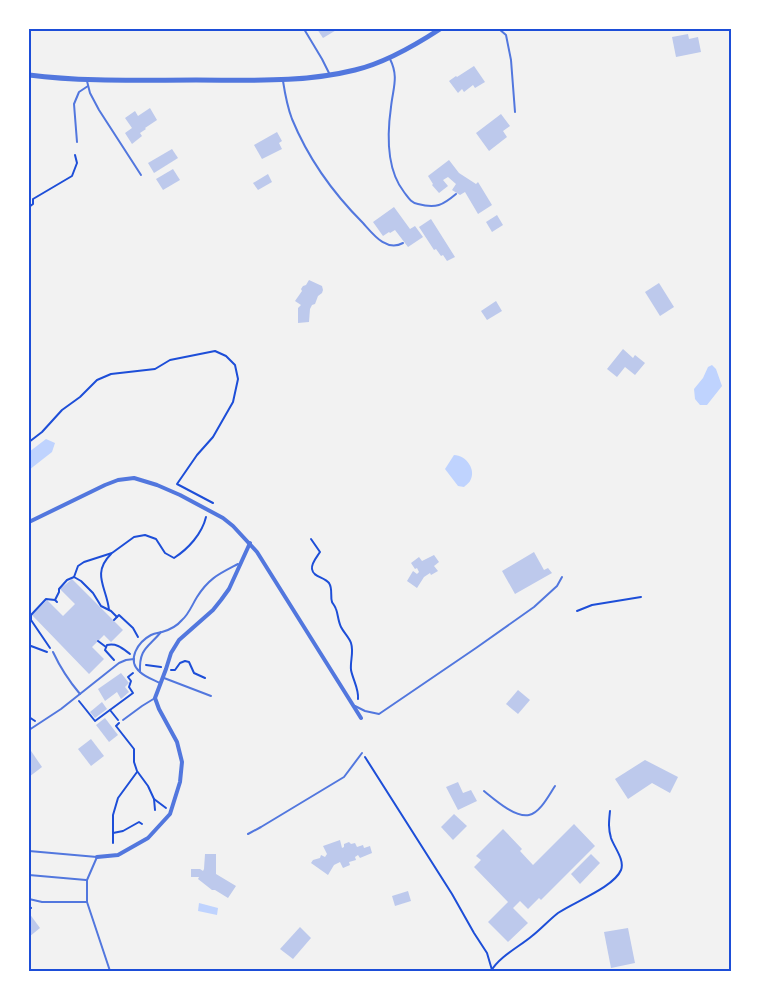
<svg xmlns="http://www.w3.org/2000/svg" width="760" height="1000" viewBox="0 0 760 1000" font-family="Roboto,sans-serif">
  <rect width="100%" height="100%" fill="#f2f2f2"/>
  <g fill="#bfd3fe">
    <path d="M712,365L716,369L722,386L707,405H700L695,399L694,389L703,378L708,367Z"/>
    <path d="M46,439L55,443L52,452L29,470V452Z"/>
    <path d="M454,455C466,455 477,470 470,481C470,482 465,486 464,487L458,486L445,469Z"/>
    <path d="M199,903L218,908L217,915L198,911Z"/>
  </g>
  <g fill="#bdc9ec">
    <path d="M317,29H338L323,38Z"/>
    <path d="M688,34L689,39L698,37L701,52L676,57L672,37Z"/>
    <path d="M474,66L485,82L475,88L473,85L464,92L462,89L458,93L449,81L456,76L457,77Z"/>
    <path d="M150,108L157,120L145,128L146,129L140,133L142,136L132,144L125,133L132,128L125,118L135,111L138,116Z"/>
    <path d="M501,114L510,126L503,131L507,137L489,151L476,133Z"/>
    <path d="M277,132L282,141L279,143L282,149L262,159L254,145Z"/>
    <path d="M172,149L178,158L154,173L148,163Z"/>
    <path d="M449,160L459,173L476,184L478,182L492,205L478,214L465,192L460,195L452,190L456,184L448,177L443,180L448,186L439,193L432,185L433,184L428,176Z"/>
    <path d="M173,169L180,180L163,190L156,179Z"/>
    <path d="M268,174L272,182L258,190L253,183Z"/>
    <path d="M394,207L410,229L415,226L423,237L408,247L395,230L390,233L389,232L383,236L373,222Z"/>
    <path d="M497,215L503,225L492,232L486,222Z"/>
    <path d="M431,219L455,257L447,261L443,255L441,256L436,249L434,250L419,227Z"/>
    <path d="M309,280L322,286L323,290L322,293L318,296L315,304L312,305L310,309L309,322L298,323V308L301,305L295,301L302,291L301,289L303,286L306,285Z"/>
    <path d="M659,283L674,307L660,316L645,292Z"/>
    <path d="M496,301L502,311L487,320L481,311Z"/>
    <path d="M623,349L633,358L635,355L645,363L635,375L625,367L617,377L607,369Z"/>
    <path d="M534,552L544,570L548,568L552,573L515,594L502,571Z"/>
    <path d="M434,555L439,562L434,566L438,571L431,575L430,573L424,577L417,588L407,581L413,571L417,574L419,572L417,568L415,569L411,563L419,557L422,561Z"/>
    <path d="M72,579L123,630L111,642L104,635L92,647L104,659L89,674L32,615L47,600L63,616L75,604L60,589Z"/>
    <path d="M121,673L129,683L125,687L129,692L121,699L117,692L105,701L98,689Z"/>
    <path d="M518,690L530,700L518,714L506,704Z"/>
    <path d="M102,702L107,709L95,718L90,712Z"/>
    <path d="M105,718L118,735L109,742L96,725Z"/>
    <path d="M91,739L104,756L91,766L78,749Z"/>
    <path d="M29,748L42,767L29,777Z"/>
    <path d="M645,760L678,777L670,793L652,783L628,799L615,779Z"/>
    <path d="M458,782L463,793L471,790L477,801L458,810L446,787Z"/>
    <path d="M454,814L467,826L453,840L441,827Z"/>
    <path d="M574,824L595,846L541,900L539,898L528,909L520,901L513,908L528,923L508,942L488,922L508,902L474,867L481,860L476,856L503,829L522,849L520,851L533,865Z"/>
    <path d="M340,840L342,848L344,847V844L349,842L351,844L355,843L357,847L363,845L364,848L370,846L372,853L360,858L358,855L355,857L356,860L349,862L350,865L343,868L340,862L334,865L328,875L311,863L313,860L320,858L321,855L325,857L327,854L323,846Z"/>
    <path d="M205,854H216V874L236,886L228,898L215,890H212L198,879L199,877H191V869H200L203,871L204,869Z"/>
    <path d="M591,854L600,863L580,884L571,874Z"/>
    <path d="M408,891L411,901L395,906L392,896Z"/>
    <path d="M29,913L40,928L29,937Z"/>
    <path d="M300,927L311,938L293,959L280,949Z"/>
    <path d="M628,928L635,963L611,968L604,932Z"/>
  </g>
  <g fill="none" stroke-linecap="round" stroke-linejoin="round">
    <g stroke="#1d4ed8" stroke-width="2">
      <path d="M29,207L33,204V199L72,176L77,163L75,155"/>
      <path d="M29,442L42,432L62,410L80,397L97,380L111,374L155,369L170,360L215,351L226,356L235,365L238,379L233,402L213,437L197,455L177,484L213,503"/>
      <path d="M311,539L320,552C317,557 311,563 312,569C313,577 324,577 329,583C333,589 330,596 332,602C333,604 335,606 336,609C338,614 338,621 341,627C344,633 349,637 351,643C354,652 350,661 351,670C353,680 359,689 358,699"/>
      <path d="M74,577L78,566L84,562L112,553L134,537L145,535L156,539L165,553L174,558C188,549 202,534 206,517"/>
      <path d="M55,600L59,592V589L67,580L74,577L81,581L93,593L101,606L111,611L117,617"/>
      <path d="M109,610C107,588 91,574 111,554"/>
      <path d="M577,611L592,605L641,597"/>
      <path d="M114,620L119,615L133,628L138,637"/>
      <path d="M98,641L106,647"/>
      <path d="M29,647L31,646L47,652"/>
      <path d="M50,648L31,620V615L46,599L55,600L57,602"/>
      <path d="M114,660L105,650L107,645C117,643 122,648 130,654"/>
      <path d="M146,665L161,667"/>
      <path d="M171,670H175L180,663L185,661L189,662L194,673L205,678"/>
      <path d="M79,701L95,721L133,693L129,687L131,681L128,677L133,673"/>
      <path d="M110,710L118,720"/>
      <path d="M29,717L35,721"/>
      <path d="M119,723L116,726L134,749V762L137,771L148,786L154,799L155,810"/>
      <path d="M365,757L452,894L474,933L487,953L492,970"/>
      <path d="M154,799L166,808"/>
      <path d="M113,833L123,831L139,822L142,824"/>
      <path d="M113,843V815L118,798L137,772"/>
      <path d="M29,907L31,908"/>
      <path d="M491,971C500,956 519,947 532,936C541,929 549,920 558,913C574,902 614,887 621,870C625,860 614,847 611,838C608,828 609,821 610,811"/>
    </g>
    <g stroke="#5277de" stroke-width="2">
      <path d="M304,29L322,59L330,75"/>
      <path d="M466,29H474"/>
      <path d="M499,29L506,35L511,60L515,112"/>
      <path d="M390,59C399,77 393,88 391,107C387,135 386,169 404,192C408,197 411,203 418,204C436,209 443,205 456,194"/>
      <path d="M87,81L90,93L99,110L141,175"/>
      <path d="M283,81C285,94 287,106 292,119C308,158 333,193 363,223C373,234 386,252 403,243"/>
      <path d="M77,142L74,104L79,92L88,86"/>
      <path d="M53,652C60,667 69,681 80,694"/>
      <path d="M140,672C139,648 148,648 161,632"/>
      <path d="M164,678L211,696"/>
      <path d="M160,683C154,680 145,677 140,672C126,660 138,642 151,635C155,633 158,633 162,632C169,630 177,626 182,620C189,614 192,605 197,597C209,578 219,574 238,564"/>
      <path d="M355,706L365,711L379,714L476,648L534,607L557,586L562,577"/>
      <path d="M123,720L142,706L155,698"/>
      <path d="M29,730L61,709L119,663L126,660L134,659"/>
      <path d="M484,791C494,799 515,818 529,815C540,813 549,795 555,786"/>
      <path d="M248,834L261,827L344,777L362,753"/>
      <path d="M29,851L97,857L87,880V902L110,971"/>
      <path d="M29,875L86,880"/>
      <path d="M29,899L42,902H87"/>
    </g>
    <g stroke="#5277de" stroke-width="4">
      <path d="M29,522L105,485L118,480L134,478L157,485L180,495L223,518L233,526L257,552L361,718"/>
      <path d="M97,857L118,855L148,838L170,814L180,782L182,762L177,742L159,709L155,698L166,669L171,653L179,640L213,610L221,600L229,589L250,543"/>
    </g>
    <path stroke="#5277de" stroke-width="5" d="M29,75C84,82 140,80 196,80C249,80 303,83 355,70C385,63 414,46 440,29"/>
  </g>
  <rect width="760" height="1000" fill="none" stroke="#ffffff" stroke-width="60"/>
  <rect x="30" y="30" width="700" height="940" fill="none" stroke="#1d4ed8" stroke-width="2"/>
</svg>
